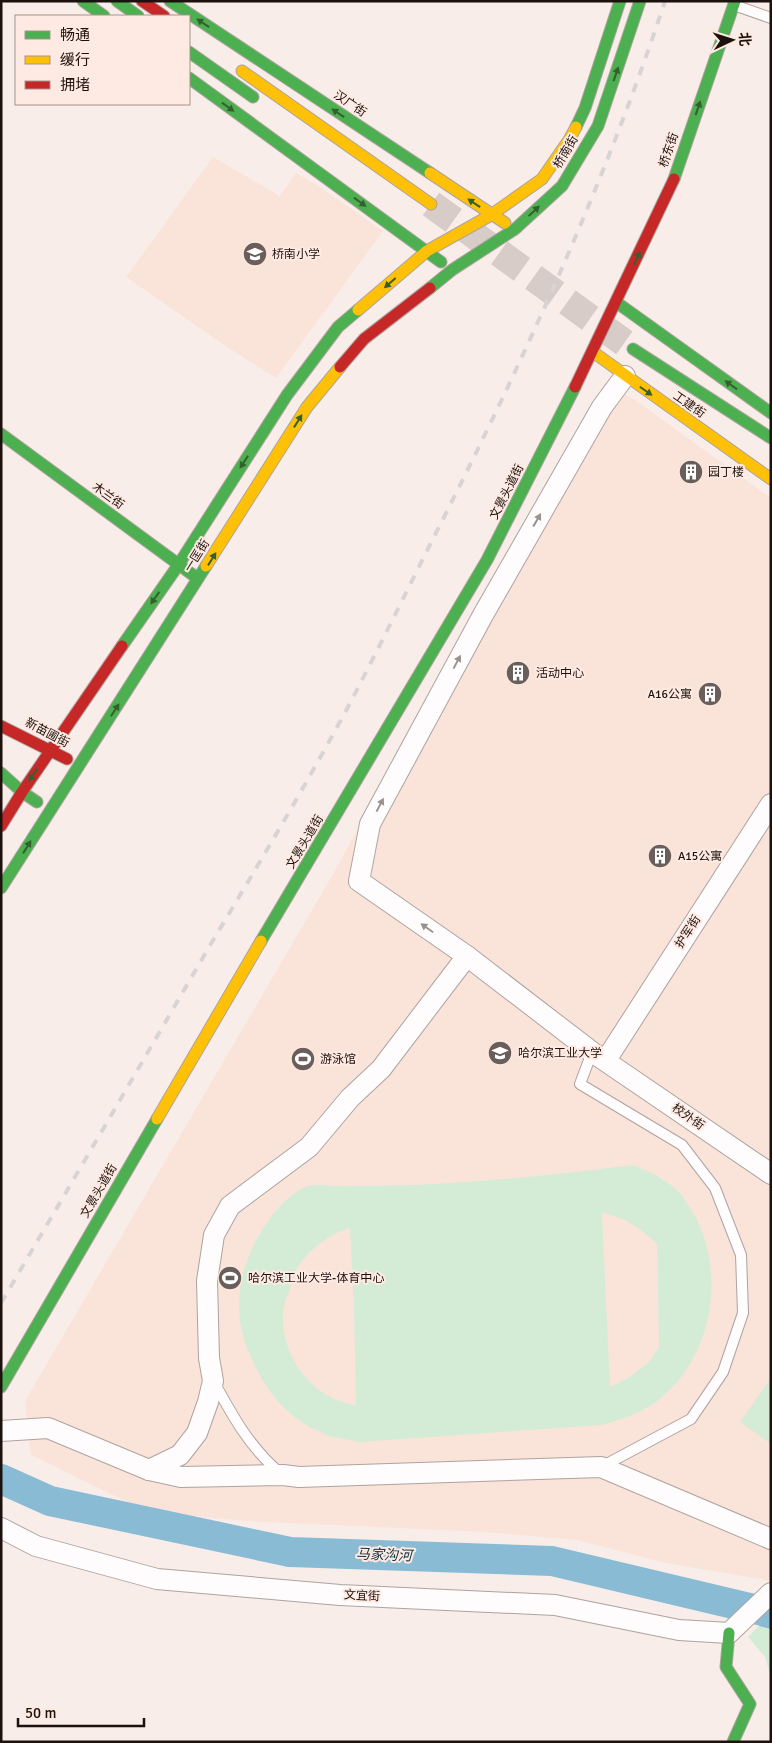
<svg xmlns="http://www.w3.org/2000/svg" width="772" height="1743" viewBox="0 0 772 1743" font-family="Signika,'Noto Sans SC',sans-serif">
  <rect width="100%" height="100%" fill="#f8ede8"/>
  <g fill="#fae4da">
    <path d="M213,157L280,196L296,173L320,187L383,231L276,378L224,345L126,277Z"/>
    <path d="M605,383L635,400L771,498V1581L666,1563L577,1540L485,1532L245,1521L148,1512L31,1455L25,1401L336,869L477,607Z"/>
  </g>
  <g fill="#d4ecd6" fill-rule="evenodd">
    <path d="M633,1165C650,1172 666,1179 679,1192C684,1197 688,1205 692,1211C727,1269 714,1355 661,1398C645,1412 623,1419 602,1425L359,1442C351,1440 342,1439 333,1437C327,1436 321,1432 316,1430C283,1414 264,1388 250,1355C229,1309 240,1259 269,1220C277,1208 294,1190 308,1186C317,1184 333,1186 343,1186C367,1186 390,1185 414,1185C488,1182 560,1174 633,1165ZM602,1213C624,1217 641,1228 657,1244L659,1347L649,1362L627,1379L610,1387ZM350,1228L354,1310L356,1405C313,1400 281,1357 283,1315C283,1306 287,1297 290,1289C292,1281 295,1274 298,1267C308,1250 331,1233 350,1228Z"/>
    <path d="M771,1378V1444L740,1422Z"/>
    <path d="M771,1613V1677L765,1657L748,1637Z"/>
  </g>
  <path fill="#89bbd5" d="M771,1613V1629L759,1626Z"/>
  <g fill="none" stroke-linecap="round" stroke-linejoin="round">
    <path stroke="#89bbd5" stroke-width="30" d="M1,1479L50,1501L290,1552L552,1561L771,1613"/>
    <path stroke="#d7ccc7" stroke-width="28" stroke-dasharray="28 14" stroke-linecap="butt" d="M431,204L633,349"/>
    <g stroke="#aea39f" stroke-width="12">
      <g id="lane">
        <path d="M734,5L771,18"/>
        <path d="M592,1052L580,1084L682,1145L715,1188L741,1255L743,1313L723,1372L691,1419L601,1467"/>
        <path d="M214,1382C232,1415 250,1448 280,1473"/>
      </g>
    </g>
    <g stroke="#aea39f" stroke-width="22">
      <g id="street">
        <path d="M467,956L359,881L370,824L483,615L602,407L625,376"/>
        <path d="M606,1060L771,804"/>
        <path d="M1,1431L48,1428L149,1470L181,1477L283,1475L299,1477L601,1467L771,1539"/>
        <path d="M149,1470L180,1455L197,1433L208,1402L213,1381L209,1358L207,1281L214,1235L230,1206L309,1147L350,1098L381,1069L467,956L592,1052L771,1174"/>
        <path d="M1,1528L36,1546L157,1579L340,1595L555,1605L679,1630L729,1633L771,1593"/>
      </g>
    </g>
    <g stroke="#aea39f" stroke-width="13">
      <g id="fast">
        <path d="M83,1L104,16"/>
        <path d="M117,1L138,16"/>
        <path d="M170,1L430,173"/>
        <path d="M189,52L253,97"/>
        <path d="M189,78L441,262"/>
        <path d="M576,127L585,108L620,1"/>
        <path d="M674,179L735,1"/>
        <path d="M430,288L452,270L515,229L562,186L598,126L640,1"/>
        <path d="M616,302L771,413"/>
        <path d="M633,349L771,438"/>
        <path d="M1,434L193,575"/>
        <path d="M122,646L179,564L287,395L338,327L358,310"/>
        <path d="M1,773L22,792L37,802"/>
        <path d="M1,888L206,566"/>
        <path d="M261,941L487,560L575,387"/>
        <path d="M1,1387L157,1119"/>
        <path d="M729,1633L726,1667L750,1704L733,1742"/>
      </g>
    </g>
    <g stroke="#aea39f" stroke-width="13">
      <g id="slow">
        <path d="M242,71L431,204"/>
        <path d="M430,173L505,223"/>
        <path d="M358,310L427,251L491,215L542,179L569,140L576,127"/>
        <path d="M593,352L771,479"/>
        <path d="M206,566L307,407L340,367"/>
        <path d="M157,1119L261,941"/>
      </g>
    </g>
    <g stroke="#aea39f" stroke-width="13">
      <g id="jam">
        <path d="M142,1L164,16"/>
        <path d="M340,367L364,339L430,288"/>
        <path d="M575,387L674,179"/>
        <path d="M1,726L67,759"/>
        <path d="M1,826L22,792L122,646"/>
      </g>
    </g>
    <use href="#lane" stroke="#fefcfc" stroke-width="10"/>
    <use href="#street" stroke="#fefcfc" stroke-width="20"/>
    <use href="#fast" stroke="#4caf50" stroke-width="11"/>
    <use href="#slow" stroke="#ffc107" stroke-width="11"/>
    <use href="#jam" stroke="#c62828" stroke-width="11"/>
    <path stroke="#d8d4d3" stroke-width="4" stroke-dasharray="9 9" stroke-linecap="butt" d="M1,1303C71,1184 140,1066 209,947C257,867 305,787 349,705C381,644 411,582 442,521C527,353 606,180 665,1"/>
  </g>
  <defs><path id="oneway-solid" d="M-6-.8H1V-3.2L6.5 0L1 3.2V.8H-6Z" transform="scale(1.25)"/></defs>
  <g fill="#34602e">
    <use href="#oneway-solid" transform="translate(203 23) rotate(-146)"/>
    <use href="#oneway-solid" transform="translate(616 74) rotate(-71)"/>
    <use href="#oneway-solid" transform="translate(228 107) rotate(36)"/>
    <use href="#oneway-solid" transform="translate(698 108) rotate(-71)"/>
    <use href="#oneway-solid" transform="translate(338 113) rotate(-146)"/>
    <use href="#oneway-solid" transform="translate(360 202) rotate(36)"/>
    <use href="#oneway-solid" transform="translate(474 203) rotate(-146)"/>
    <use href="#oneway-solid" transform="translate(534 211) rotate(-43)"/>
    <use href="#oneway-solid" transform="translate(637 258) rotate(-65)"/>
    <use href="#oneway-solid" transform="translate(390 283) rotate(139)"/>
    <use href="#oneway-solid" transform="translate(731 385) rotate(-144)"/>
    <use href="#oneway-solid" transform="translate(646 391) rotate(35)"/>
    <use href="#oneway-solid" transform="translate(298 421) rotate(-58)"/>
    <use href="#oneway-solid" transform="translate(244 462) rotate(123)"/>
    <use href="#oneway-solid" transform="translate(212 559) rotate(-58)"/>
    <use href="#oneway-solid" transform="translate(155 598) rotate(125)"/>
    <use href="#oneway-solid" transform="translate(115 710) rotate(-57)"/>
    <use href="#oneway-solid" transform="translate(33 775) rotate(125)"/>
    <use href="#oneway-solid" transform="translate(27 847) rotate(-58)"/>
  </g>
  <g fill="#989290">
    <use href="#oneway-solid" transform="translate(537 520) rotate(-60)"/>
    <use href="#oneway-solid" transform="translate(457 662) rotate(-62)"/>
    <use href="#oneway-solid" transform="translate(380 805) rotate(-62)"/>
    <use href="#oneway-solid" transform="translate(427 928) rotate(-145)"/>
  </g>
  <defs>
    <g id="school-disc" transform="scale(1.25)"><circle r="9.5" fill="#695e5a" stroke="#feeae2"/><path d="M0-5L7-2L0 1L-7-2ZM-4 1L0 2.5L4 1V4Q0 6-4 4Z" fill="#fff"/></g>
    <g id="building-disc" transform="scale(1.25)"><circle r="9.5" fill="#695e5a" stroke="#feeae2"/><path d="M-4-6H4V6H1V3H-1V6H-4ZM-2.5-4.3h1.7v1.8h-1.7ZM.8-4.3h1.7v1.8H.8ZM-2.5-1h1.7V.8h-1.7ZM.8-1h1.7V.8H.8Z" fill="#fff"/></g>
    <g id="university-disc" transform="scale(1.25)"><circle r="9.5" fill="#695e5a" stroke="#feeae2"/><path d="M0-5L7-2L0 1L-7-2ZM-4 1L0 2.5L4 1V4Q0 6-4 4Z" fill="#fff"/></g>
    <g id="stadium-disc" transform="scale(1.25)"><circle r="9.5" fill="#695e5a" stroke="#feeae2"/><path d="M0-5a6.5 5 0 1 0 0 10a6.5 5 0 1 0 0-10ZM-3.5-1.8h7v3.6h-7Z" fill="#fff"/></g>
  </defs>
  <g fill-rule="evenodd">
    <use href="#school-disc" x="255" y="254"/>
    <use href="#building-disc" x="691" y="472"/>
    <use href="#building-disc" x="518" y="673"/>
    <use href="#building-disc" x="710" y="694"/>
    <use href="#building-disc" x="660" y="856"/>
    <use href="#university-disc" x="500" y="1053"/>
    <use href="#stadium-disc" x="303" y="1059"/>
    <use href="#stadium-disc" x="230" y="1278"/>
  </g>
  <g text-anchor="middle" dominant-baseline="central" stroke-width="4" stroke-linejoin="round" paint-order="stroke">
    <g font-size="12" fill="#1c110d" stroke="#feeae2">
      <text transform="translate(350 104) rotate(34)">汉广街</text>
      <text transform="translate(669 150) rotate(-71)">桥东街</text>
      <text transform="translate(566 152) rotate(-59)">桥南街</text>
      <text transform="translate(689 405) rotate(35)">工建街</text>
      <text transform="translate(507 492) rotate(-63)">文景头道街</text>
      <text transform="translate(108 496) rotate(36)">木兰街</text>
      <text transform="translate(197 556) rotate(-58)">一匡街</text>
      <text transform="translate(47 733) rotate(28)">新苗圃街</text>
      <text transform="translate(305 842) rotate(-59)">文景头道街</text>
      <text transform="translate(688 932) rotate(-57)">护军街</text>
      <text transform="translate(688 1117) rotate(35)">校外街</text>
      <text transform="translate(99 1191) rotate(-60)">文景头道街</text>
      <text transform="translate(362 1596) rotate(3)">文宜街</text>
    </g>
    <g font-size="12" fill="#1c110d" stroke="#feeae2" text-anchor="start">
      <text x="272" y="254">桥南小学</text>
      <text x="708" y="472">园丁楼</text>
      <text x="536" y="673">活动中心</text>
      <text x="692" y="694" text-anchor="end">A16公寓</text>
      <text x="678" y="856">A15公寓</text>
      <text x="518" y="1053">哈尔滨工业大学</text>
      <text x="320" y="1059">游泳馆</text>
      <text x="248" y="1278">哈尔滨工业大学-体育中心</text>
    </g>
    <g font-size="14" font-style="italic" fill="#0e3041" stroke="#feeae2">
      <text transform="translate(384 1555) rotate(2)">马家沟河</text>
    </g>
  </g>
  <rect width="772" height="1743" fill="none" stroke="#1c110d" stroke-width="5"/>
  <rect x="15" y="15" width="175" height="90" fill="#feeae2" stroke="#a4938d"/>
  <rect x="25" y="31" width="25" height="8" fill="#4caf50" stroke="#a4938d"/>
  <text x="60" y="40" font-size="15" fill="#1c110d">畅通</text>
  <rect x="25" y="56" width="25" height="8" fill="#ffc107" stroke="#a4938d"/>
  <text x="60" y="65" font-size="15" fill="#1c110d">缓行</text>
  <rect x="25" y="81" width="25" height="8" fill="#c62828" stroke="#a4938d"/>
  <text x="60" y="90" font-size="15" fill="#1c110d">拥堵</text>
  <g transform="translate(732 40) rotate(86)" stroke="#feeae2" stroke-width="4" paint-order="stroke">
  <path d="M0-4L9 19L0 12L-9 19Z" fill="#1c110d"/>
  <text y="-8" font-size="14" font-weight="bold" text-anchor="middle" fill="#1c110d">北</text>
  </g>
  <path d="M18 1718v8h126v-8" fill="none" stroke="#1c110d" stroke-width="2.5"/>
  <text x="25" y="1718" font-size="15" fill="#1c110d" stroke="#feeae2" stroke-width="4" paint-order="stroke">50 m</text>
</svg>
